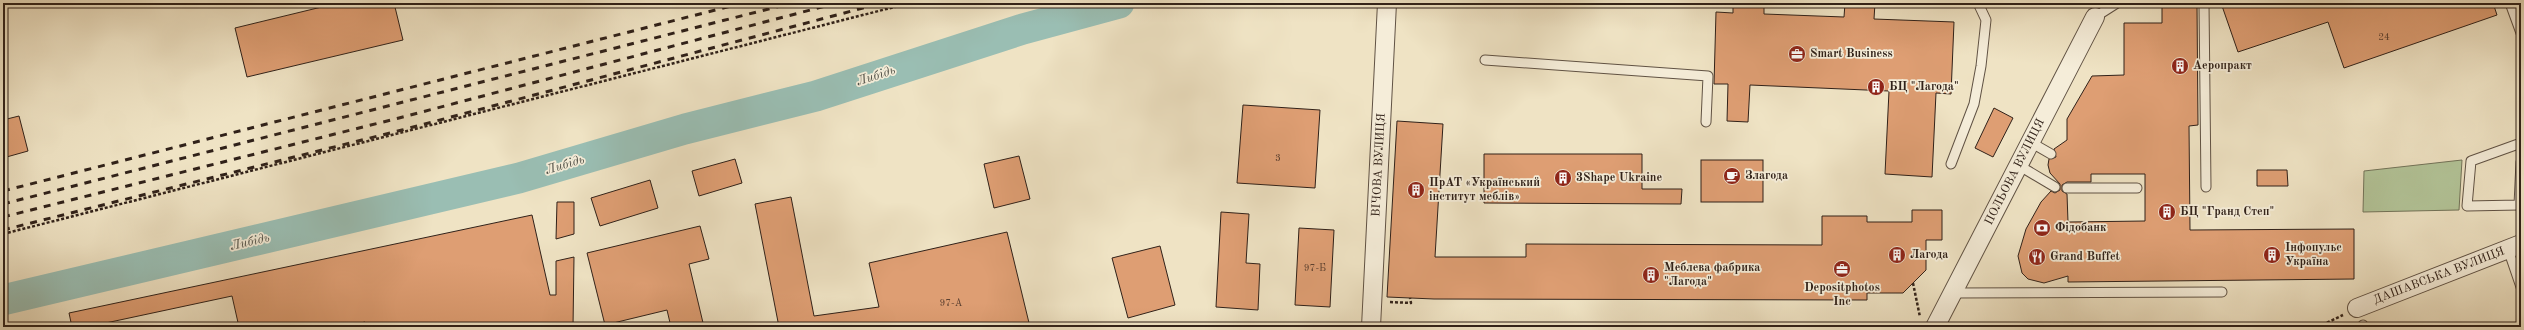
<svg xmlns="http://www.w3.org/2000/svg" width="2524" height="330" viewBox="0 0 2524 330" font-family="'Old Standard TT',serif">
  <rect width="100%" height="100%" fill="#efe3c4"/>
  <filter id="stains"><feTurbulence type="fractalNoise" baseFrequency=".005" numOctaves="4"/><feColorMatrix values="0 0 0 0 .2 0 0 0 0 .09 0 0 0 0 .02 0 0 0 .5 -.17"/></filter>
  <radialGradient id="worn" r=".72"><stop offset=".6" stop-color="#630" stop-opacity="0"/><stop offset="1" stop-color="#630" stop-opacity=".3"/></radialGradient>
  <path fill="#b3c599" stroke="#727359" d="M2462,160L2459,210L2363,212L2364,171Z"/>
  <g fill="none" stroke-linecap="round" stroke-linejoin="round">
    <path stroke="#9abeb3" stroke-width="31" d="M3,300L519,178L685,129L816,96L1023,29L1119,3"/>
  </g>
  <g fill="#de9e73" stroke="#302119" fill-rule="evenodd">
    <path d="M338,3H394L403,40L247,77L235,28Z"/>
    <path d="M1733,3H1764V14L1844,17L1845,3H1875L1874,19L1954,22L1951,94L1936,93L1932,177L1885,174L1889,91L1750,85L1748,122L1727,121L1728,84H1714L1716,12L1733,13Z"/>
    <path d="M2221,3H2493L2497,15L2344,68L2328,22L2238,52Z"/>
    <path d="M2162,7H2197L2198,125L2189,126L2190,230L2354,229V279L2068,282V276L2044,283L2028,279L2022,273L2018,256L2026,229L2041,202L2051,191L2055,193L2060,190V184L2050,173L2048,165L2049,159L2056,157L2054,149L2067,140V119L2092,76L2124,75V23H2162ZM2091,174H2145V221L2068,222L2067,194L2062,191V185L2067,182H2091Z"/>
    <path d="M1243,105L1320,110L1315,188L1237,183Z"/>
    <path d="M1994,108L2013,118L1993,157L1975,148Z"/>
    <path d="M19,116L28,151L3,158V120Z"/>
    <path d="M1397,121L1443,124L1435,257H1526V244L1822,245V216H1867V222H1912V210H1942V240H1926V270L1903,293H1867V300L1434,299L1387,297Z"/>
    <path d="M1484,154H1642V189H1682L1681,204L1484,203Z"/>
    <path d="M1019,156L1030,199L994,208L984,164Z"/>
    <path d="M735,159L742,183L699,196L692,171Z"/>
    <rect x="1701" y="160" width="62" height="42"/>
    <path d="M2257,170H2287L2288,186H2257Z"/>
    <path d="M650,180L658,208L600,226L591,198Z"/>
    <path d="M791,197L814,316L879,307L869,263L1007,232L1030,327H779L755,204Z"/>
    <path d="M557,202H574V234L556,239Z"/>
    <path d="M1221,212L1249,214L1246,263L1260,264L1258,310L1216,307Z"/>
    <path d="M532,215L550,295H556V261L574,257L573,327H366L365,322L341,327H239L232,296L87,327H72L69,313Z"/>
    <path d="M700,226L709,259L689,264L704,327H671L667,310L605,325L587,253Z"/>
    <path d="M1299,228L1334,230L1330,307L1295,305Z"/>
    <path d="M1160,246L1175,305L1128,318L1112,258Z"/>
  </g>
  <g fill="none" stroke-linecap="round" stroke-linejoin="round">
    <g stroke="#605244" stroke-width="11">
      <g id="service">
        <path d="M2204,3L2206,187"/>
        <path d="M2510,3L2521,33"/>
        <path d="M2095,17L2117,3"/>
        <path d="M1485,60L1708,76L1706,122"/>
        <path d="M2030,142L2051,154"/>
        <path d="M2521,143L2471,161L2467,206L2519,205L2521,162"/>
        <path d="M1951,164L1974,104L1981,66L1986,20L1978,3"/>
        <path d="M2018,165L2055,187"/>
        <path d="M2067,188H2137"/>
        <path d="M2508,249L2521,287"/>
        <path d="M1951,293L2222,292"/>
        <path d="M2363,325L2364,327"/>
      </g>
    </g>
    <g stroke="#605244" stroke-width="20">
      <g id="minor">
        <path d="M2357,308L2521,244"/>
        <path d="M1371,327L1387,3"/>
        <path d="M1935,327L2095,17"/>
      </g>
    </g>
    <g stroke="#302119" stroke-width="2.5" stroke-dasharray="3 2" stroke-linecap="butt">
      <path d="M3,234L910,3"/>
      <path d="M1913,283L1920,317"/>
      <path d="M1390,302L1411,303L1410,298"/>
      <path d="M2318,327L2343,315"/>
    </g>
    <use href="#service" stroke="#f5edd9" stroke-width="9"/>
    <use href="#minor" stroke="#f5edd9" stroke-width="18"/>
    <g stroke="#302119" stroke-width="3" stroke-dasharray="7 7" stroke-linecap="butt">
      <path d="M3,191L743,3"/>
      <path d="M3,204L792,3"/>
      <path d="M3,217L399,118L837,3"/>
      <path d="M3,230L402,130L882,3"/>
    </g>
  </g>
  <defs>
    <g id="office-disc" transform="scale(0.9)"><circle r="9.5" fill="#8f2418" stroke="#f5edd9"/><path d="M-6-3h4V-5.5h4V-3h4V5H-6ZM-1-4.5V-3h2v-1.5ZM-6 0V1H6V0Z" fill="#fff"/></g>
    <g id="building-disc" transform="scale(0.9)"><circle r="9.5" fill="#8f2418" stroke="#f5edd9"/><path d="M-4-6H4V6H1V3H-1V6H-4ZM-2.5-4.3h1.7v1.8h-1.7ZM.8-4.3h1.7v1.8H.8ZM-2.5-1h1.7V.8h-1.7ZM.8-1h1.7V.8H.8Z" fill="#fff"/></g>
    <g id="cafe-disc" transform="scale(0.9)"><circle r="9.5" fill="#8f2418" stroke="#f5edd9"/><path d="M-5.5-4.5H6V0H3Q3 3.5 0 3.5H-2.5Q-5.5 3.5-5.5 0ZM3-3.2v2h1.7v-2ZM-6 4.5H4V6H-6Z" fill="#fff"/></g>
    <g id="bank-disc" transform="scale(0.9)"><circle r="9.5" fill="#8f2418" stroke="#f5edd9"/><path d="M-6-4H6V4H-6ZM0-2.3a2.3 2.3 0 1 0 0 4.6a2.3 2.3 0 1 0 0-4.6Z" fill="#fff"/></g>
    <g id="restaurant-disc" transform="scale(0.9)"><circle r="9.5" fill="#8f2418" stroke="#f5edd9"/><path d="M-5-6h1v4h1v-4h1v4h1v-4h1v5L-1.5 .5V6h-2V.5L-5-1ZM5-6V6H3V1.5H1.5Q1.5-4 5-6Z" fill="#fff"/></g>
  </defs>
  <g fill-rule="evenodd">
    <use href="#office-disc" x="1797" y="54"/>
    <use href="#building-disc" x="2180" y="66"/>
    <use href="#building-disc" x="1876" y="87"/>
    <use href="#cafe-disc" x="1732" y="176"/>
    <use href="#building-disc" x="1563" y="178"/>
    <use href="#building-disc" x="1416" y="190"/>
    <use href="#building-disc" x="2167" y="212"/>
    <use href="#bank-disc" x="2042" y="228"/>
    <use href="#building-disc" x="1897" y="255"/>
    <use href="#building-disc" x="2272" y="255"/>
    <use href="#restaurant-disc" x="2037" y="257"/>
    <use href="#office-disc" x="1842" y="269"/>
    <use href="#building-disc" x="1651" y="275"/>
  </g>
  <g text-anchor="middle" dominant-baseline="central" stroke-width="3.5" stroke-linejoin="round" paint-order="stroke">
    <g font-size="10" fill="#5c4030">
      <text x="2384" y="37">24</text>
      <text x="1278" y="158">3</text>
      <text x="1315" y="268">97-Б</text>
      <text x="951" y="303">97-А</text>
    </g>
    <g font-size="12" font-weight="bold" fill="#302119" stroke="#f5edd9" text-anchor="start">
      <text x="1810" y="54">Smart Business</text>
      <text x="2193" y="66">Аеропракт</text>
      <text x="1889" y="87">БЦ "Лагода"</text>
      <text x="1745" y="176">Злагода</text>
      <text x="1576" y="178">3Shape Ukraine</text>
      <text x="1429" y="183">ПрАТ «Український<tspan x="1429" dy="14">інститут меблів»</tspan></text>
      <text x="2180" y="212">БЦ "Гранд Степ"</text>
      <text x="2055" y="228">Фідобанк</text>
      <text x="2285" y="248">Інфопульс<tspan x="2285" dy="14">Україна</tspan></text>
      <text x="1910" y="255">Лагода</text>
      <text x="2050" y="257">Grand Buffet</text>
      <text x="1664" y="268">Меблева фабрика<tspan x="1664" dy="14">"Лагода"</tspan></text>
      <text x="1842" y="288" text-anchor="middle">Depositphotos<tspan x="1842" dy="14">Inc</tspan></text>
    </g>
    <g font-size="12" fill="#302119" stroke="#f5edd9">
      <text transform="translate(1379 165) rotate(-87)">ВІЧОВА ВУЛИЦЯ</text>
      <text transform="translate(2015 172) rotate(-63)">ПОЛЬОВА ВУЛИЦЯ</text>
      <text transform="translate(2439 276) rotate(-21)">ДАШАВСЬКА ВУЛИЦЯ</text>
    </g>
    <g font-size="13" font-style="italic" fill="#505047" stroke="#f5edd9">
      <text transform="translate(876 76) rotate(-18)">Либідь</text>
      <text transform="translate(565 165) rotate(-17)">Либідь</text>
      <text transform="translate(250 242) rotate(-13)">Либідь</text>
    </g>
  </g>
  <rect width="2524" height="330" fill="none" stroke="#efe3c4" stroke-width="16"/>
  <rect x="4" y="4" width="2516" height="322" fill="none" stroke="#302119" stroke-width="2"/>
  <rect x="8" y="8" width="2508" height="314" fill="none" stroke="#302119"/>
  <rect width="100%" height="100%" filter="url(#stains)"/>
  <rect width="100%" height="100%" fill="url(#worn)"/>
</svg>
